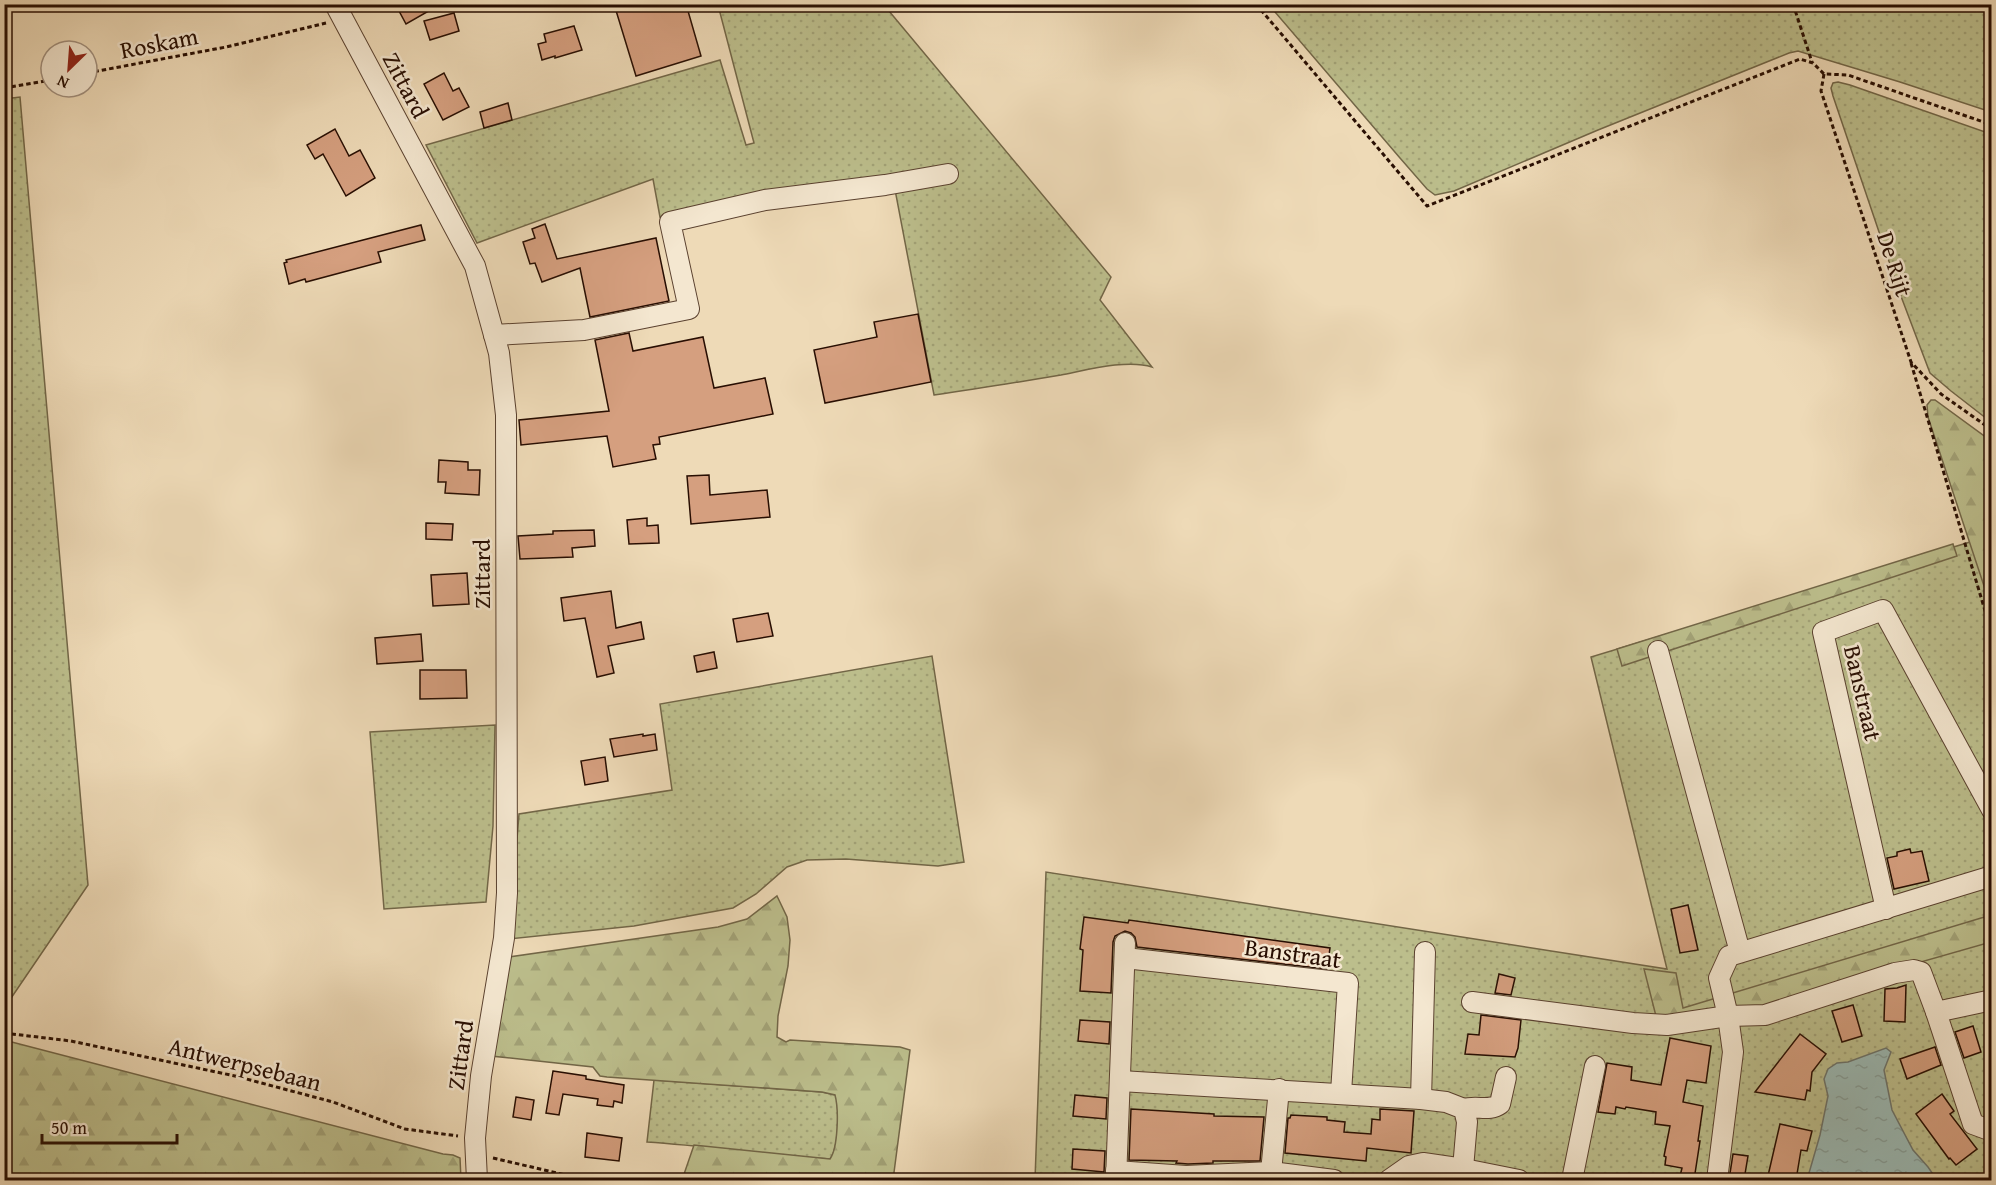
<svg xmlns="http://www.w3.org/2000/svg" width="1996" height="1185" viewBox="0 0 1996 1185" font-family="'Gentium Book Plus',serif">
  <defs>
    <pattern id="green-dots" width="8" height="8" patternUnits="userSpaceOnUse" patternTransform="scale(1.5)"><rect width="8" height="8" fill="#bcbe8c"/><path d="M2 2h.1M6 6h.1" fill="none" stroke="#a2a277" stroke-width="1.8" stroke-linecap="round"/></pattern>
    <pattern id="forest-firs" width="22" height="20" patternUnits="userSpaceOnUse" patternTransform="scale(1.5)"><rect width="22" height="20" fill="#bcbe8c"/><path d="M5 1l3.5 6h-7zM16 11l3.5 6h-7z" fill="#a2a277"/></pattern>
    <pattern id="water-ripples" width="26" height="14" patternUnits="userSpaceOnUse" patternTransform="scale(1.5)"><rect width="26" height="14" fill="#9bbab5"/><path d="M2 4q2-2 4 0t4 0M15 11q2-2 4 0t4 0" fill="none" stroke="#869f9a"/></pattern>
  </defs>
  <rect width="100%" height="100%" fill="#eedab7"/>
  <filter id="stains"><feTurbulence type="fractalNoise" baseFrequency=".00333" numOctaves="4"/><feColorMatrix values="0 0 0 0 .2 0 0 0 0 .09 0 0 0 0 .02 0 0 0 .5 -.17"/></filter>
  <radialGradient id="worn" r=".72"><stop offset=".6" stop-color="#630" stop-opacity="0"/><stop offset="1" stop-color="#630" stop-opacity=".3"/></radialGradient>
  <g fill="url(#green-dots)" stroke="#726647" stroke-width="1.5">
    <path d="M718,5H884L1111,277L1100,300L1152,367C1127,359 1087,370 1061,375C1019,382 976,389 934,395L893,179L773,194L660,217L653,179L477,243L426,145L720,60L746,145L754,143Z"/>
    <path d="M1269,5H1991V112L1900,82L1798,51L1789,53L1598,130L1454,191L1435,195L1427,189L1400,158Z"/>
    <path d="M1838,82L1850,85L1991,134V422L1951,391L1930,373L1899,291L1833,96L1831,88L1833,83Z"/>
    <path d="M20,97L88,885L5,1007L4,99Z"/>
    <path d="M1980,539L1992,572L1991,1180H1035L1046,872L1667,969L1591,657Z"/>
    <path d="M932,656L964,862L938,866L846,859L807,860L787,867L756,894L733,908L634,926L509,939L519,814L672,790L660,704Z"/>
    <path d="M495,725L493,826L486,902L384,909L370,732Z"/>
    <path d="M654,1080L822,1092L836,1095C839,1110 839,1148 830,1159C769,1155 708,1146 647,1142Z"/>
  </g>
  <g fill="url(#forest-firs)" stroke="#726647" stroke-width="1.5">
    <path d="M1931,400H1935L1991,441V607L1928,417L1927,405Z"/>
    <path d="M1953,544L1957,556L1622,666L1617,649Z"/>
    <path d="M777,896L787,917L790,940L788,966L778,1016L777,1037L786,1042L790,1040L900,1047L910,1050L893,1180H682L694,1145L830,1159C838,1148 839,1110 835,1095L822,1092L607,1077L600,1076L593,1067L491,1056L509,957L718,927L747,919Z"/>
    <path d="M1991,915V942L1749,1011L1657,1020L1644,969L1676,973L1683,1008Z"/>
    <path d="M4,1040L443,1154L453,1155L460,1158L461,1180H5Z"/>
  </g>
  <path fill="url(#water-ripples)" stroke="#6d756d" stroke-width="1.5" d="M1886,1048L1891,1052L1884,1070L1892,1110L1913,1150L1928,1167L1937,1180H1807L1820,1135L1828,1096L1824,1079L1828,1069L1837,1063L1848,1062Z"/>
  <g fill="#d59f7f" stroke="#280e02" stroke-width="1.5">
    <path d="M407,4H441L406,24L398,9Z"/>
    <path d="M614,4H686L701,56L636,76Z"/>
    <path d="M454,13L459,31L430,40L424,21Z"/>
    <path d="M574,26L582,50L555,58V56L542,60L538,44L546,42L544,34Z"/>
    <path d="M444,73L453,91L459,88L469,107L443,120L424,84Z"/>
    <path d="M508,103L512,120L484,128L480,112Z"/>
    <path d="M335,129L349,156L360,150L375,178L346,196L323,154L315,159L307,145Z"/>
    <path d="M545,224L557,259L656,238L669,301L590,317L580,268L542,282L535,263L530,264L523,242L535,238L532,229Z"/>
    <path d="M421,225L425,240L378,252L381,262L306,282L305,279L289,284L284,263L287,262L286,260Z"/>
    <path d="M918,314L931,382L825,403L814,350L877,337L874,322Z"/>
    <path d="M629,333L633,351L703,337L714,388L765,378L773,414L659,437L660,444L653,445L656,459L613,467L607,436L521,445L519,420L609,411L595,340Z"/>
    <path d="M439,460L468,462V470H480L479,495L445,493L446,482H438Z"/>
    <path d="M709,475L710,495L767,490L770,517L691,524L687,476Z"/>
    <path d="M647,518V526L658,525L659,543L629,544L627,520Z"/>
    <path d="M426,523L453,524L452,540L426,539Z"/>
    <path d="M594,530L595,546L572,548L573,557L520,559L518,536L553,534V531Z"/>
    <path d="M467,573L469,604L433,606L431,575Z"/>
    <path d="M611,591L616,628L641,622L644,639L608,646L614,673L597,677L585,618L564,621L561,598Z"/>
    <path d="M768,613L773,636L737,642L733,619Z"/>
    <path d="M421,634L423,661L377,664L375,638Z"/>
    <path d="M714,652L717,668L697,672L694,656Z"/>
    <path d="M420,670H466L467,698L420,699Z"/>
    <path d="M643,734V736L655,734L657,750L614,757L610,739Z"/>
    <path d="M605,757L608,781L585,785L581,761Z"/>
    <path d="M1910,849L1911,853L1922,851L1929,881L1894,889L1887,858L1897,856V852Z"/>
    <path d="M1688,905L1698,950L1680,953L1671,909Z"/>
    <path d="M1084,917L1128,923L1129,920L1330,948L1327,969L1137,947L1135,937L1131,933L1125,931L1115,936L1113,942L1111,993L1080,991L1083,950L1080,949Z"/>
    <path d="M1499,974L1515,978L1511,995L1495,993Z"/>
    <path d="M1906,985L1905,1022L1884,1021L1885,989L1897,988Z"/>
    <path d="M1853,1005L1862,1036L1842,1042L1832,1011Z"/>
    <path d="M1481,1015L1521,1020L1518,1048L1515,1057L1465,1054L1468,1034L1479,1035Z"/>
    <path d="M1080,1020L1110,1022L1109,1044L1078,1041Z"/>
    <path d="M1973,1026L1981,1052L1964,1058L1955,1032Z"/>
    <path d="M1800,1034L1826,1054L1812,1072L1810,1091L1807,1090L1805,1100L1755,1092Z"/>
    <path d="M1670,1038L1711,1046L1706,1083L1687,1080L1683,1102L1703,1106L1698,1141H1700L1694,1180H1679L1682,1168L1665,1165L1666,1157L1664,1156L1670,1126L1655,1124L1656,1112L1626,1107L1625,1109L1616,1107L1615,1114L1598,1112L1607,1063L1632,1067L1631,1080L1661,1085Z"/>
    <path d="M1935,1047L1941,1065L1907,1079L1900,1059Z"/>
    <path d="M553,1071L586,1076V1079L624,1085L622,1103L614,1101L613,1107L597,1105L598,1099L563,1094L559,1115L546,1113Z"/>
    <path d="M1942,1094L1954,1111L1950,1114L1977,1149L1956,1165L1950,1158L1949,1159L1916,1114Z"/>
    <path d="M1075,1095L1107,1098L1106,1119L1073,1116Z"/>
    <path d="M516,1097L534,1100L531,1120L513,1117Z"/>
    <path d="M1131,1109L1214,1114V1116L1264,1117L1260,1161H1213V1163L1188,1164L1176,1163L1177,1161L1129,1160Z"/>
    <path d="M1380,1109L1414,1111L1411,1153L1367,1148L1366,1161L1285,1153L1288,1118H1290L1291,1115L1327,1117V1120L1345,1122L1344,1132L1371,1134L1372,1119L1380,1120Z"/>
    <path d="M1780,1124L1812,1131L1807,1151L1801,1150L1796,1180H1767Z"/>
    <path d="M587,1133L622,1138L619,1161L585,1157Z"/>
    <path d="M1073,1149L1105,1151L1104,1172L1072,1169Z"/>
    <path d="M1733,1154L1748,1156L1744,1180H1729Z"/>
  </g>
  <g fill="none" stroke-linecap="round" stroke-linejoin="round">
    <g stroke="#5a412f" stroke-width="22">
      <g id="minor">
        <path d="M335,4L475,266L499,353L506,415L507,893L504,938L481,1076L475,1138L477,1180"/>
        <path d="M494,335L584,330L689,309L670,222L765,200L885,185L948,174"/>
        <path d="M1658,651L1740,952"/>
        <path d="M1886,909L1823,632L1883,610L1992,810"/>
        <path d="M1125,958L1348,983L1341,1093"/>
        <path d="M1472,1002L1633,1023L1667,1025L1728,1016L1765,1015L1895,973L1914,970L1921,972L1936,1012L1973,1124L1992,1131"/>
        <path d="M1936,1012L1992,1000"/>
        <path d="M1120,1081L1421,1099L1446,1102L1464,1109L1467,1122L1462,1180"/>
        <path d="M1421,1099L1425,952"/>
        <path d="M1464,1109C1477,1105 1489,1112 1500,1104L1506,1077"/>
        <path d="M1116,1171L1186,1176L1271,1172L1334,1180"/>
        <path d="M1271,1172L1279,1089"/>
        <path d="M1116,1180L1125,943"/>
        <path d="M1389,1180L1409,1166L1423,1163L1464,1169L1519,1180"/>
        <path d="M1572,1180L1595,1066"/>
        <path d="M1717,1180L1733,1052L1728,1016L1719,978L1729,956L1992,876"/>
      </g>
    </g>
    <g stroke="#280e02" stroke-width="3" stroke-dasharray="4.5 3" stroke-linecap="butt">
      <path d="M1256,4L1427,206L1800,59L1813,63L1824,74L1848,75L1992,125"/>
      <path d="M1793,4L1812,62"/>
      <path d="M87,73L226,47L326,23"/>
      <path d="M1824,74L1821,91L1911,362L1941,394L1992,430"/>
      <path d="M4,88L51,80"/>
      <path d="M1911,363L1992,634"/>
      <path d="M4,1033L71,1041L235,1076L333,1102L405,1129L458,1136"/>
      <path d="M493,1158L587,1180"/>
    </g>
    <use href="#minor" stroke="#f4e7d0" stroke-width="20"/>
  </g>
  <g text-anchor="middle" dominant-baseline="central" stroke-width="5" stroke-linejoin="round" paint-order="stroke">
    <g font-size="24" fill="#280e02" stroke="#f4e7d0">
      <text transform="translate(159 43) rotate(-11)">Roskam</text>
      <text transform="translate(406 85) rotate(62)">Zittard</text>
      <text transform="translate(1895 264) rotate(72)">De Rijt</text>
      <text transform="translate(481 574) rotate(-90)">Zittard</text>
      <text transform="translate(1863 693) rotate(77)">Banstraat</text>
      <text transform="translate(1293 953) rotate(8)">Banstraat</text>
      <text transform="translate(460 1055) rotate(-82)">Zittard</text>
      <text transform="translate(245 1064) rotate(14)">Antwerpsebaan</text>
    </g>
  </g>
  <rect width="1996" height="1185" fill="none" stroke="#eedab7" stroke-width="24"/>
  <rect x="6" y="6" width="1984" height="1173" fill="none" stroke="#280e02" stroke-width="3"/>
  <rect x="12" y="12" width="1972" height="1161" fill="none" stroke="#280e02" stroke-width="1.5"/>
  <g transform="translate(69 69) rotate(205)"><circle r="28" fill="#f4e7d0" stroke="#a2907e" stroke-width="1.5"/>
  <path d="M0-4.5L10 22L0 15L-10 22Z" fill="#8f2418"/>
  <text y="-9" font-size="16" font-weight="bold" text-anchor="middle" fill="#280e02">N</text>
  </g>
  <path d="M42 1134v9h135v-9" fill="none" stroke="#280e02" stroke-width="3"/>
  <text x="51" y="1134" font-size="18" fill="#280e02" stroke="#f4e7d0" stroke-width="4.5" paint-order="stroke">50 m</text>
  <rect width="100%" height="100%" filter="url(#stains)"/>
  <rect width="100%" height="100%" fill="url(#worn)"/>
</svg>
